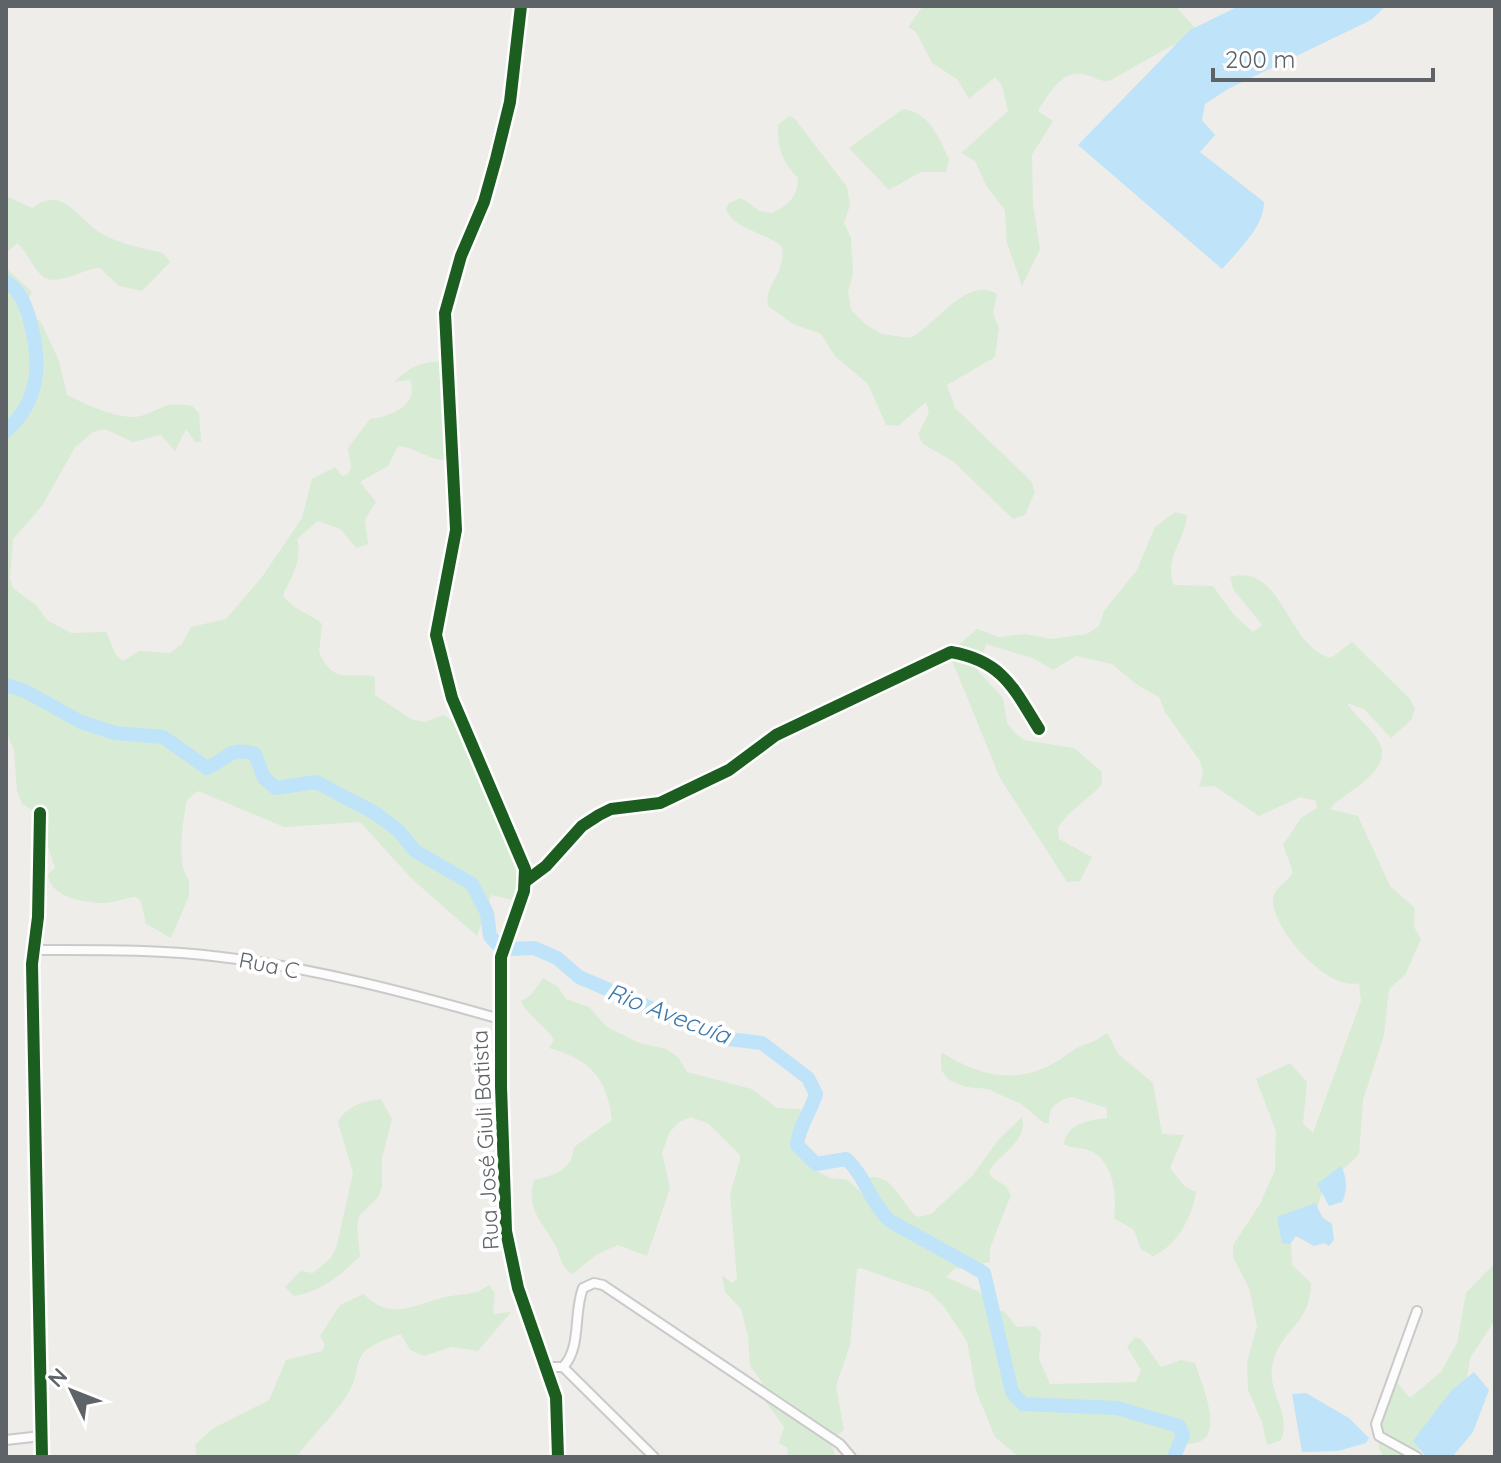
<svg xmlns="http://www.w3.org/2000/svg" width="1501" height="1463" viewBox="0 0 1501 1463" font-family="Quicksand,sans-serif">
  <rect width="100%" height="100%" fill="#efede9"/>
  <g fill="#d8ebd4">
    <path d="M923,6H1175L1199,32L1192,39L1171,46L1109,81C1100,81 1098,79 1090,76C1063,66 1050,92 1038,111L1053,121L1032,155L1033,204L1040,249L1022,286L1007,243L1005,210L987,187L975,161L961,153L1008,111L1002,86L995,77L969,99L957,79L932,63L916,32L908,27Z"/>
    <path d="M903,109C929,112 939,138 949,159L946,172H921L889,190L849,148Z"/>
    <path d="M789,116L795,119L847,187L850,205L844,223L851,238L853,274L848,292L851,310L866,325L882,334L910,338C935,327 966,275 997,294L993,313L999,328L995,357L947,385L955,408L1031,481L1035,492L1025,515L1013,519L954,462L923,444L918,434L929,413L926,402L898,426L886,425L868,384L835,356L821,334L793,324L768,306C764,285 786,274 782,247C766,232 734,230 726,209L729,203L741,198L760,211L772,213C788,206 798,196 798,178C782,162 777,147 778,125Z"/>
    <path d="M6,196L32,208C65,184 77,221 104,235C123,245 143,248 163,253L170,262L142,291L119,286L100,268C82,268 54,290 40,274C31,264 27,252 17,243L6,253Z"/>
    <path d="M6,268L32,292L20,318L40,320L59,361L67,395C85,404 124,423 144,415C168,406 164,402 192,406L199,413L201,442H195L186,429L175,451L161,435L133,442L105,429L93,432L75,447L42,506L13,539L10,578L13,588L36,605L47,620L71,633L106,632L116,655L123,661L139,651L170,653L182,644L191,627L226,619L262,577L302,518L312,479L335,467L342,476L348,475L351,468L348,448L370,419C390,417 420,405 410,380L394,382C409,367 423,360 444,362L450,440L445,460C431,461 415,447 398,446L388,466L360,482L376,502L365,520L368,544L356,548L340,529L318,521L297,539C303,561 291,576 283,595C293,611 309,612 322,624L319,652C334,686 348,671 375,677V695L411,719L425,722L443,715L454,722L512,847L518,870L514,900L491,895L477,936L412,879L360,822L284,827L198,791L187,800C183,819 176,866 189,880V896L171,938L146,924L141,901L136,897C125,897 116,903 105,903C85,903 50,898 48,874L55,868L37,813L22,804L17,791L14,751L6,730Z"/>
    <path d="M1175,512L1187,515C1185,541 1163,559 1174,585L1213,586L1234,615L1253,632L1262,625L1233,589L1230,577C1283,562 1287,648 1331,658L1352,642L1410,699L1415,709L1411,720L1391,738L1364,709L1347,703C1355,716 1367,725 1376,737C1401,771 1341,792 1330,809L1358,816L1390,886L1415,908L1414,927L1421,939L1405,975L1389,989L1384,1035L1363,1100L1359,1154L1323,1189L1316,1212L1291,1240L1292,1265L1311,1283C1311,1326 1279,1328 1272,1367C1268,1394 1292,1414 1281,1440L1267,1445L1262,1422L1248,1390L1247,1362L1257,1326L1249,1288L1233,1257V1245L1260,1204L1275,1170L1276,1131L1256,1079L1290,1063L1307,1082L1303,1124L1313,1133L1361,1001L1359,983C1329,992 1275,932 1273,902C1272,888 1287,883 1293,872L1283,845L1301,818L1317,808L1316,801L1300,797L1259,816L1214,786L1199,787L1203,773L1200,761L1165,712L1159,697L1136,684L1112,664L1076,656L1053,670L1035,659L986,644L978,671L1003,698L1007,723L1015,733L1024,740L1074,748L1102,772V784C1088,800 1070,809 1058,827L1059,839L1092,857L1080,881L1067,882L1000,778L951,658L954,649L977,629L999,637L1025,634L1051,639L1087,634L1099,626L1104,611L1137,570L1155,527Z"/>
    <path d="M543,978L558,987L566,999L589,1007L607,1027L639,1043L666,1049L678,1057L687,1072L752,1089L777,1108L800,1109L803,1118L793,1144L797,1154L811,1168L830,1178L848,1180L862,1193L870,1177C896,1176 901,1205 918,1217L931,1214L972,1176L999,1139L1022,1117C1028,1142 1001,1152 989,1171L991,1177L1006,1186L1011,1195L990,1248V1262L954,1269L946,1277L980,1292L992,1309L1005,1312L1017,1327L1034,1326L1041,1332L1039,1359L1050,1384L1136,1382L1141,1370L1127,1347L1135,1337L1141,1339L1161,1367L1181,1360L1195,1363C1200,1380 1223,1430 1201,1441C1194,1445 1185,1443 1177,1447L1174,1457H1019L995,1437L976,1391L967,1341L944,1307L929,1292L860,1268L857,1269L850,1345L836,1386L844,1430L830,1441L836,1457H787L788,1448L779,1443L784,1427L761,1395L762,1382L750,1366L748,1336L741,1309L725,1292L722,1275L732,1283L737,1279L730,1194L740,1160V1155L709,1124L691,1117L679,1122L669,1133L662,1153L670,1188L647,1256L618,1245L596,1255L573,1274C560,1268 561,1254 554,1243C541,1220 526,1209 534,1180C555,1175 572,1170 574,1147L612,1120C607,1077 589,1059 549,1048L554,1040C545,1025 528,1016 521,1001L531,995Z"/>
    <path d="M1104,1034H1108L1118,1054L1153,1083L1162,1134L1184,1135L1170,1168L1185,1187L1196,1192C1192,1217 1178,1245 1153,1256L1141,1249L1134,1230L1114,1218C1117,1196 1114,1159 1088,1150C1080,1147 1072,1149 1064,1144C1067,1123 1090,1120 1107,1118V1108L1072,1097C1057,1101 1048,1107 1049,1123H1044L1021,1104L988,1089L966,1087L949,1080L941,1070V1052C987,1081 1027,1086 1072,1051C1082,1043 1095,1044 1104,1034Z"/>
    <path d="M381,1099L392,1119L382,1158V1186L378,1197L359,1216L357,1228L360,1256C342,1274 321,1292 294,1296L285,1287L300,1271L313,1273L331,1258L337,1245L353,1173L338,1122C347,1106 363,1101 381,1099Z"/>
    <path d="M1495,1263V1320L1470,1358L1466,1384L1419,1449L1421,1457H1384L1379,1449L1378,1437L1394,1379L1410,1398L1441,1372L1457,1343L1466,1293Z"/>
    <path d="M489,1285L495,1293L493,1314L511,1312L478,1351L451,1347L424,1356L410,1350L401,1334C338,1354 371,1364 343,1401C329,1420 312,1436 298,1455L197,1457L195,1445L212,1429L269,1400L286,1360L322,1351L325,1345L320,1336L340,1305L364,1294C389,1320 411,1307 441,1298C459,1293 473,1297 489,1285Z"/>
  </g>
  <g fill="#bfe3f8">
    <path d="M1239,6H1386L1371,20L1228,89L1205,104L1202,120L1215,135L1200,152L1264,202C1264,227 1238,251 1222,269L1078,145L1190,30Z"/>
    <path d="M1341,1166C1347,1177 1348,1191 1342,1202L1329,1206L1317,1184Z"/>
    <path d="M1315,1203L1323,1218L1332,1224L1334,1240L1329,1246L1324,1243L1314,1246L1296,1236L1290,1244L1282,1243L1277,1217Z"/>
    <path d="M1474,1372L1489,1390L1473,1432L1452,1457H1426L1413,1441L1451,1391Z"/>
    <path d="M1306,1393L1349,1418L1369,1438L1366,1443L1338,1451L1302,1452L1292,1394Z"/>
  </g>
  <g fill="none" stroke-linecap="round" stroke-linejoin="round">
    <g stroke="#bfe3f8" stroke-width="14">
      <path d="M6,282C19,288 25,304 29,317C41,359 42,399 6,431"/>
      <path d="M6,685L25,691L81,722L115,733L163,737L207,768C228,758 230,746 255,754L264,778L276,788L316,782L375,813L399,831L415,851L472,884L487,913L490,936L496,943L511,949L534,948L557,958L579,977L720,1038L762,1043L808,1078L816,1094C811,1111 798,1128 797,1145L816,1164L846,1159C865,1175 870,1203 890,1221L984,1273L1012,1392L1023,1404L1117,1408L1179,1426L1183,1435L1174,1457"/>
    </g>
    <g stroke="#cacaca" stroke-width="12">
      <g id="street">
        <path d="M521,6L510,102L496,159L484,202L461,256L445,313L456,530L436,635L452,698L525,869L524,891L501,957V1086L506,1231L518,1288L556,1397L558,1457"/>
        <path d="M40,813L38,917L32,964L42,1457"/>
        <path d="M526,881L546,866L582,826L599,815L611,809L660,803L729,770L776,735L951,652C1003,661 1014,689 1039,729"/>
        <path d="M33,950C95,950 159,949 221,957C315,968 409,993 500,1019"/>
        <path d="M547,1367H563L654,1457"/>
        <path d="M563,1367C582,1347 573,1313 583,1288L594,1283L603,1285L840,1444L851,1457"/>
        <path d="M6,1440L41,1436"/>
        <path d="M1417,1457L1379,1436L1376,1424L1417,1311"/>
      </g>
    </g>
    <use href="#street" stroke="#fdfcfc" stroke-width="8"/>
    <g stroke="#fff" stroke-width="17">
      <g id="cycleway">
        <path d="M521,6L510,102L496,159L484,202L461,256L445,313L456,530L436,635L452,698L525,869L524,891L501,957V1086L506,1231L518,1288L556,1397L558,1457"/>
        <path d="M40,813L38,917L32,964L42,1457"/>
        <path d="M526,881L546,866L582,826L599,815L611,809L660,803L729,770L776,735L951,652C1003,661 1014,689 1039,729"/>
      </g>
    </g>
    <use href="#cycleway" stroke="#1b5e20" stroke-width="12"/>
  </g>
  <g text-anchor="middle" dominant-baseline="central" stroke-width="8" stroke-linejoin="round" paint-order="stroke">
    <g font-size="22" fill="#5e6368" stroke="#fff">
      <text transform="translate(269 965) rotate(11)">Rua C</text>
      <text transform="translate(485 1140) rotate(-93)">Rua José Giuli Batista</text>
    </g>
    <g font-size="24" font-style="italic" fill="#3d7aad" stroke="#fff">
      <text transform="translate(669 1013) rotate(21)">Rio Avecuía</text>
    </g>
  </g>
  <rect width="1501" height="1463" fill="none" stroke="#5e6368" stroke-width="16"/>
  <g transform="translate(72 1391) rotate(313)" stroke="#ffffff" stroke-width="6" paint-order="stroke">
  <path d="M0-6L14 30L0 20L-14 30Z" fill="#5e6368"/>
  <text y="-12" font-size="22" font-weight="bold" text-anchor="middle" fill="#5e6368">N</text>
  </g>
  <path d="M1213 68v12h220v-12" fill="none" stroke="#5e6368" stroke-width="4"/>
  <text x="1225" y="68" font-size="24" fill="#5e6368" stroke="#ffffff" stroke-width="6" paint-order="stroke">200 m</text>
</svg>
